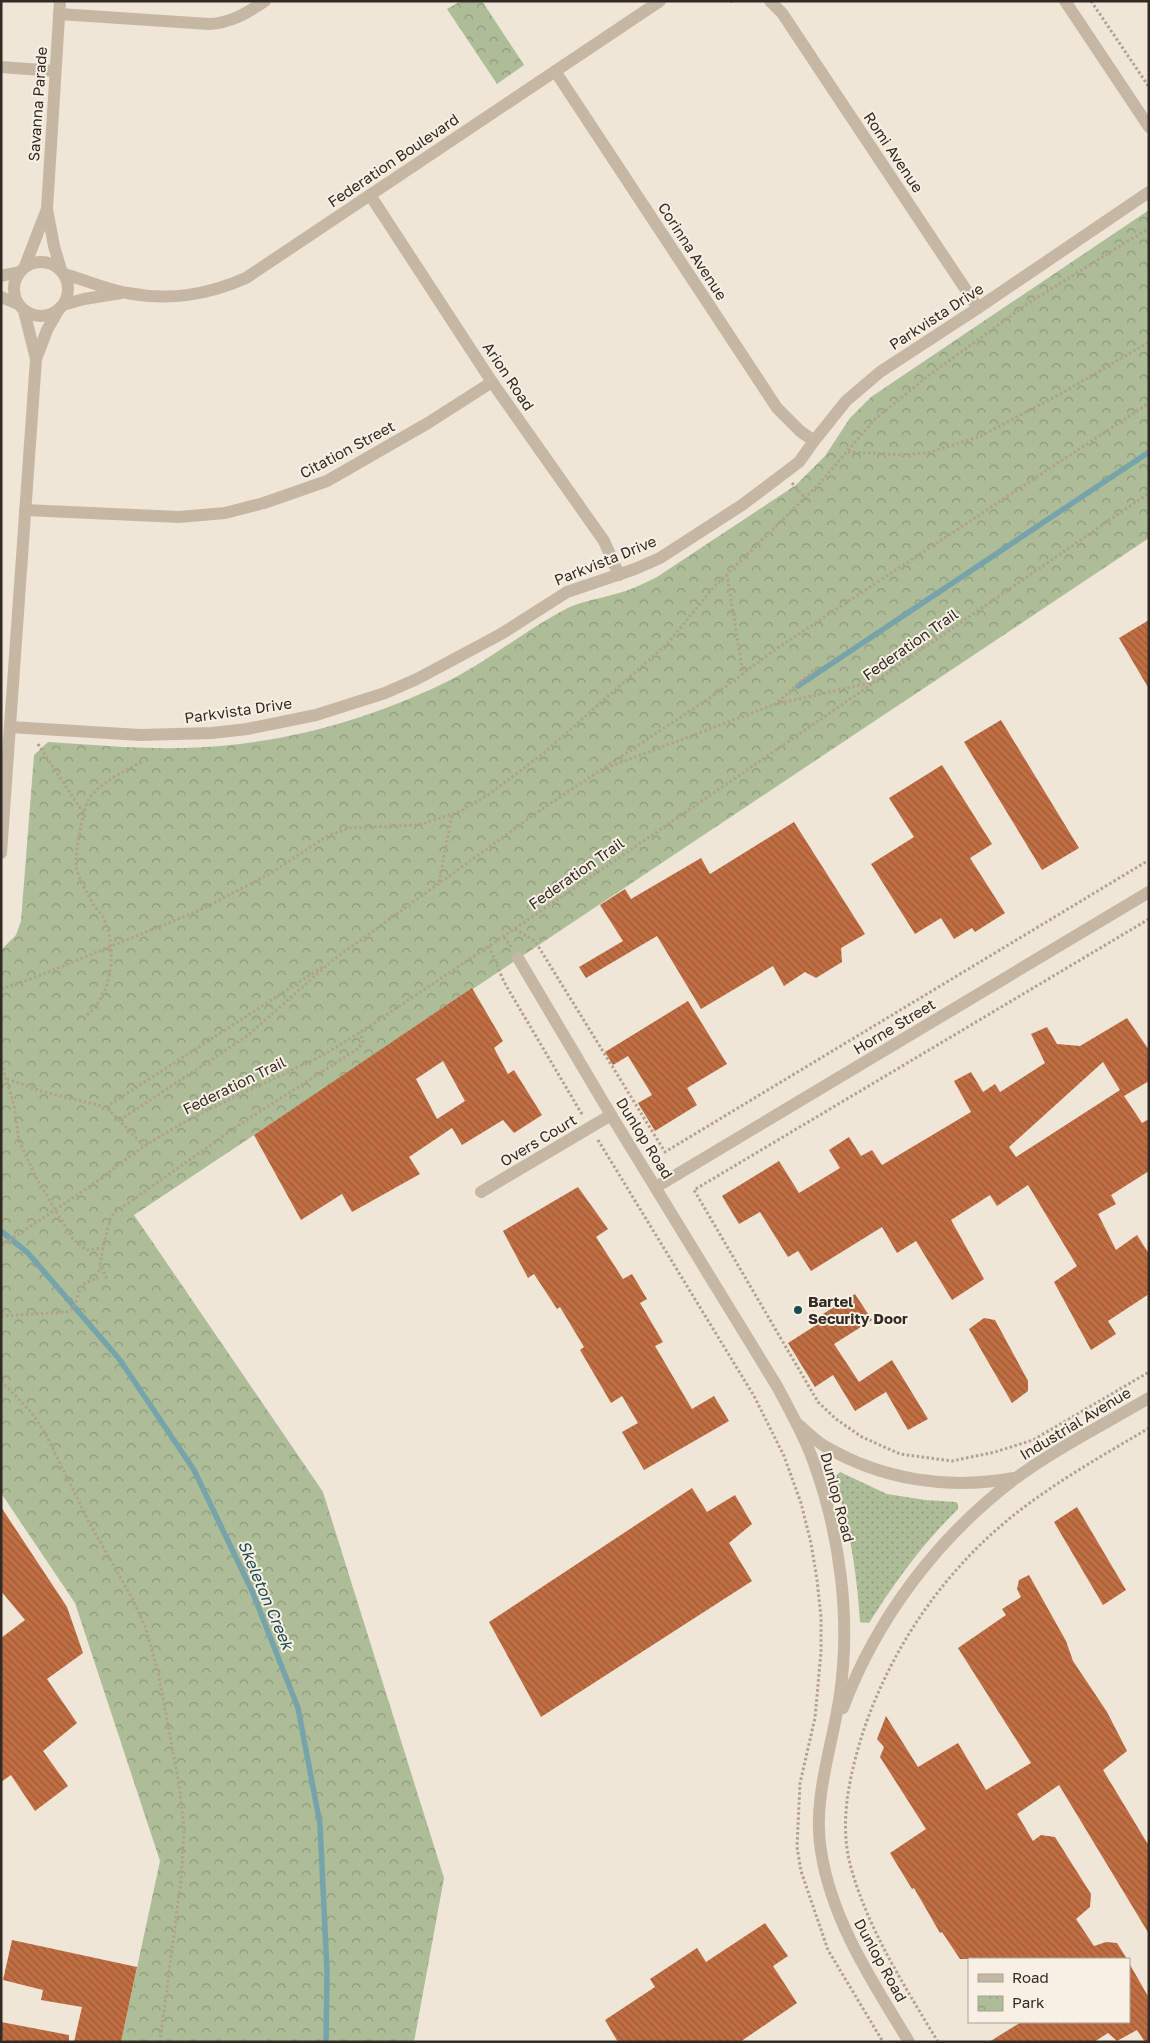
<svg xmlns="http://www.w3.org/2000/svg" width="1150" height="2043" viewBox="0 0 1150 2043" font-family="'Golos Text',sans-serif">
  <defs>
    <pattern id="grass-dots" width="8" height="8" patternUnits="userSpaceOnUse" patternTransform="scale(1.25)"><rect width="8" height="8" fill="#adbd98"/><path d="M2 2h.1M6 6h.1" fill="none" stroke="#8d9a7c" stroke-width="1.8" stroke-linecap="round"/></pattern>
    <pattern id="park-crowns" width="20" height="18" patternUnits="userSpaceOnUse" patternTransform="scale(1.25)"><rect width="20" height="18" fill="#adbd98"/><path d="M2 6a3 3 0 1 1 6 0M12 15a3 3 0 1 1 6 0" fill="none" stroke="#8d9a7c"/></pattern>
    <pattern id="building-back-hatch" width="6" height="6" patternUnits="userSpaceOnUse" patternTransform="scale(1.25)"><rect width="6" height="6" fill="#c16e43"/><path d="M-1 5l2 2M0 0l6 6M5-1l2 2" fill="none" stroke="#9d5b38"/></pattern>
  </defs>
  <rect width="100%" height="100%" fill="#efe6d7"/>
  <path fill="url(#grass-dots)" d="M840,1472L887,1494L925,1500L956,1502L958,1504V1509C923,1543 895,1582 869,1623L860,1622C857,1573 849,1524 834,1477Z"/>
  <g fill="url(#park-crowns)">
    <path d="M461,1H482L524,65L497,84L447,9Z"/>
    <path d="M1149,210V538L134,1215L323,1492L444,1878L414,2042H121L160,1861L75,1603L1,1493V950L16,935L21,921L34,755L48,742C93,745 138,749 184,748C277,746 373,720 456,677C493,657 525,631 562,611C580,601 599,599 619,593C633,589 645,583 657,577L796,485L825,456L850,418L871,397Z"/>
  </g>
  <g fill="none" stroke-linecap="round" stroke-linejoin="round">
    <g stroke="#77a4ab" stroke-width="5.5">
      <path d="M798,686L1149,452"/>
      <path d="M1,1231L28,1253L120,1360L194,1470L252,1591L298,1708L320,1824L327,1971L326,2042"/>
    </g>
  </g>
  <g fill="url(#building-back-hatch)" fill-rule="evenodd">
    <path d="M1149,620V689L1119,638Z"/>
    <path d="M1001,720L1079,848L1042,870L964,742Z"/>
    <path d="M942,765L992,844L970,858L1005,913L975,932L972,928L954,939L941,918L915,934L871,864L914,837L889,798Z"/>
    <path d="M794,822L865,934L841,948L842,962L816,978L805,972L784,986L773,966L701,1009L657,936L586,978L579,967L623,941L600,905L625,889L631,899L701,858L710,874Z"/>
    <path d="M472,988L503,1041L494,1048L508,1074L514,1070L542,1115L514,1133L503,1120L462,1145L452,1128L409,1157L420,1174L352,1212L342,1194L301,1220L254,1135ZM443,1061L465,1101L437,1119L416,1079Z"/>
    <path d="M688,1001L727,1064L687,1088L697,1105L655,1131L638,1103L652,1095L628,1056L613,1065L605,1052Z"/>
    <path d="M1127,1018L1149,1050V1081L1124,1096L1142,1123L1149,1119V1171L1111,1195L1116,1204L1098,1214L1116,1250L1137,1235L1149,1254V1294L1108,1321L1116,1334L1091,1350L1054,1282L1077,1266L1028,1185L997,1206L990,1195L951,1220L984,1279L952,1300L916,1241L897,1253L882,1227L811,1271L798,1251L788,1257L760,1212L739,1224L722,1196L779,1161L799,1193L840,1168L829,1150L849,1137L861,1156L872,1150L882,1165L971,1112L954,1081L971,1072L983,1092L995,1084L1000,1092L1045,1063L1031,1034L1047,1027L1057,1044L1080,1046ZM1103,1062L1120,1090L1016,1157L1009,1147Z"/>
    <path d="M578,1187L608,1229L596,1237L623,1279L632,1274L647,1299L640,1303L663,1342L655,1346L692,1409L714,1396L729,1421L644,1470L622,1432L638,1423L622,1396L611,1403L580,1350L584,1347L560,1307L557,1309L534,1274L528,1278L503,1231Z"/>
    <path d="M855,1294L872,1320L834,1344L859,1382L892,1360L928,1419L908,1430L886,1392L855,1411L833,1375L815,1387L788,1343L821,1322L818,1317Z"/>
    <path d="M984,1318L995,1320L1028,1381V1391L1012,1403L969,1329Z"/>
    <path d="M692,1488L707,1512L735,1495L752,1524L729,1543L752,1581L541,1717L489,1622Z"/>
    <path d="M1,1507L67,1607L83,1653L47,1679L77,1723L43,1751L68,1786L35,1811L11,1775L1,1782V1638L25,1620L1,1591Z"/>
    <path d="M1077,1507L1126,1590L1103,1605L1054,1522Z"/>
    <path d="M1029,1575L1066,1641L1073,1661L1107,1712L1127,1751L1103,1770L1149,1846V1934L1059,1785L1017,1814L1033,1841L1041,1835L1055,1837L1091,1894L1090,1907L1076,1919L1094,1946L1106,1942L1117,1943L1127,1959H960L942,1932L940,1933L914,1888L912,1889L890,1853L926,1829L880,1757L884,1747L877,1739L886,1716L918,1767L958,1743L986,1790L1031,1763L958,1648L1006,1615L1002,1609L1021,1597L1017,1589L1019,1580Z"/>
    <path d="M765,1923L788,1956L773,1966L797,2003L740,2042H618L605,2020L655,1987L650,1979L697,1948L706,1962Z"/>
    <path d="M12,1940L137,1967L121,2042H74L82,2007L41,2000L43,1990L3,1980Z"/>
    <path d="M1129,1963L1149,1998V2042H1145L1137,2030L1117,2041L1108,2033L1094,2042H989L1021,2022H1129Z"/>
    <path d="M1,2022L69,2035V2042H9L1,2040Z"/>
  </g>
  <g fill="none" stroke-linecap="round" stroke-linejoin="round">
    <g stroke="#b2a18e" stroke-width="3" stroke-dasharray="2.5 2.5" stroke-linecap="butt">
      <path d="M1091,1L1149,87"/>
      <path d="M730,2L732,1"/>
      <path d="M848,452L906,455L931,452L981,436L1062,393L1149,342"/>
      <path d="M792,483L805,498"/>
      <path d="M727,574L743,674"/>
      <path d="M774,705L819,666"/>
      <path d="M38,744L84,814"/>
      <path d="M606,768L773,705L873,682"/>
      <path d="M439,882L452,815"/>
      <path d="M1149,919L694,1190L818,1402L836,1419L862,1437L900,1454L952,1461L995,1452L1033,1440L1149,1372"/>
      <path d="M515,929L535,941L665,1152L1149,860"/>
      <path d="M504,937L511,947"/>
      <path d="M489,946L504,982L583,1116"/>
      <path d="M1,989L36,977L200,910L271,873L327,836L349,828L419,825L461,811L488,795L545,752L667,644L713,588L819,484L875,419L928,376L1027,304L1149,228"/>
      <path d="M87,1015C113,994 117,948 104,919C102,914 98,911 95,907C88,895 78,878 76,865C75,853 83,811 88,801C95,785 128,769 143,761"/>
      <path d="M1,1063L14,1105L19,1141L38,1181L73,1239L86,1250L103,1248L110,1220L114,1213L239,1125L359,1048L363,1041L360,1032"/>
      <path d="M7,1079L41,1091L106,1107L143,1145"/>
      <path d="M106,1107L324,966"/>
      <path d="M120,1120L247,1036L333,960L542,809L717,693L773,651L1149,403"/>
      <path d="M598,1140L754,1396L784,1456L801,1503L811,1543L817,1580L821,1617V1652L815,1718L800,1783L797,1847L801,1871L828,1950L883,2042"/>
      <path d="M101,1179C166,1123 239,1096 315,1059C335,1049 354,1036 374,1023C634,850 891,670 1149,493"/>
      <path d="M103,1248L100,1265L107,1279"/>
      <path d="M1,1316L67,1312L73,1309L82,1285L94,1279L101,1267"/>
      <path d="M1,1381L32,1413L45,1433L89,1522L132,1598L145,1626L158,1672L179,1784L184,1828L181,1880L160,2042"/>
      <path d="M938,2042C904,1985 867,1928 850,1864C839,1820 850,1774 863,1732C895,1637 956,1554 1038,1497C1073,1472 1112,1450 1149,1428"/>
    </g>
    <g stroke="#c6b7a4" stroke-width="12">
      <path d="M60,1L47,209L54,246L61,270"/>
      <path d="M770,1L782,13L978,308"/>
      <path d="M1065,1L1149,127"/>
      <path d="M59,14L209,24C231,23 247,13 265,1"/>
      <path d="M1,67L55,71"/>
      <path d="M555,71L777,408L800,431L814,441"/>
      <path d="M370,195L492,382L604,541L619,575"/>
      <circle cx="41" cy="289" r="27"/>
      <path d="M25,266L47,209"/>
      <path d="M64,274C85,280 106,289 127,293C170,301 207,295 246,278L660,1"/>
      <path d="M1,276L19,272"/>
      <path d="M1,297L18,304"/>
      <path d="M63,305L84,299L121,293"/>
      <path d="M36,359L47,330L59,309"/>
      <path d="M25,510L179,517L225,513L264,503L327,481L428,423L492,382"/>
      <path d="M10,727L140,735L212,733L247,729L316,715L385,693L417,679L501,634L567,592L635,569L660,558L742,505L799,462L814,441L846,401L880,372L978,308L1149,192"/>
      <path d="M1,853L36,359L24,311"/>
      <path d="M518,958L611,1115L778,1388C791,1413 805,1437 814,1463C840,1535 851,1618 840,1694C833,1745 812,1799 821,1851C832,1922 873,1982 909,2042"/>
      <path d="M656,1187L1149,892"/>
      <path d="M481,1192L611,1115"/>
      <path d="M799,1425C807,1432 816,1441 826,1447C883,1480 949,1490 1014,1478"/>
      <path d="M843,1708C877,1617 939,1536 1016,1478C1057,1448 1105,1424 1149,1398"/>
    </g>
    <path stroke="#b2a18e" stroke-width="3" stroke-dasharray="2.5 2.5" stroke-linecap="butt" d="M1,1246L101,1179"/>
  </g>
  <circle fill="#1d4951" stroke="#f8f0e3" stroke-width="2" cx="798" cy="1310" r="5"/>
  <g text-anchor="middle" dominant-baseline="central" stroke-width="4" stroke-linejoin="round" paint-order="stroke">
    <g font-size="15" fill="#322a25" stroke="#f8f0e3">
      <text transform="translate(37 104) rotate(-86)">Savanna Parade</text>
      <text transform="translate(894 152) rotate(56)">Romi Avenue</text>
      <text transform="translate(393 160) rotate(-34)">Federation Boulevard</text>
      <text transform="translate(693 251) rotate(57)">Corinna Avenue</text>
      <text transform="translate(936 316) rotate(-33)">Parkvista Drive</text>
      <text transform="translate(509 376) rotate(56)">Arion Road</text>
      <text transform="translate(347 449) rotate(-28)">Citation Street</text>
      <text transform="translate(605 560) rotate(-22)">Parkvista Drive</text>
      <text transform="translate(910 644) rotate(-35)">Federation Trail</text>
      <text transform="translate(238 710) rotate(-8)">Parkvista Drive</text>
      <text transform="translate(576 873) rotate(-35)">Federation Trail</text>
      <text transform="translate(894 1026) rotate(-31)">Horne Street</text>
      <text transform="translate(234 1085) rotate(-26)">Federation Trail</text>
      <text transform="translate(645 1138) rotate(58)">Dunlop Road</text>
      <text transform="translate(538 1140) rotate(-31)">Overs Court</text>
      <text transform="translate(1075 1423) rotate(-31)">Industrial Avenue</text>
      <text transform="translate(838 1497) rotate(75)">Dunlop Road</text>
      <text transform="translate(881 1960) rotate(61)">Dunlop Road</text>
    </g>
    <g font-size="15" font-weight="bold" fill="#322a25" stroke="#f8f0e3" text-anchor="start">
      <text x="808" y="1301">Bartel<tspan x="808" dy="17">Security Door</tspan></text>
    </g>
    <g font-size="16" font-style="italic" fill="#1d4951" stroke="#f8f0e3">
      <text transform="translate(266 1595) rotate(67)">Skeleton Creek</text>
    </g>
  </g>
  <rect width="1150" height="2043" fill="none" stroke="#322a25" stroke-width="5"/>
  <rect x="968" y="1958" width="162" height="65" fill="#f8f0e3" stroke="#a9a197"/>
  <rect x="978" y="1974" width="25" height="8" fill="#c6b7a4" stroke="#a9a197"/>
  <text x="1012" y="1983" font-size="15" fill="#322a25">Road</text>
  <rect x="978" y="1996" width="25" height="15" fill="url(#park-crowns)" stroke="#a9a197"/>
  <text x="1012" y="2008" font-size="15" fill="#322a25">Park</text>
</svg>
